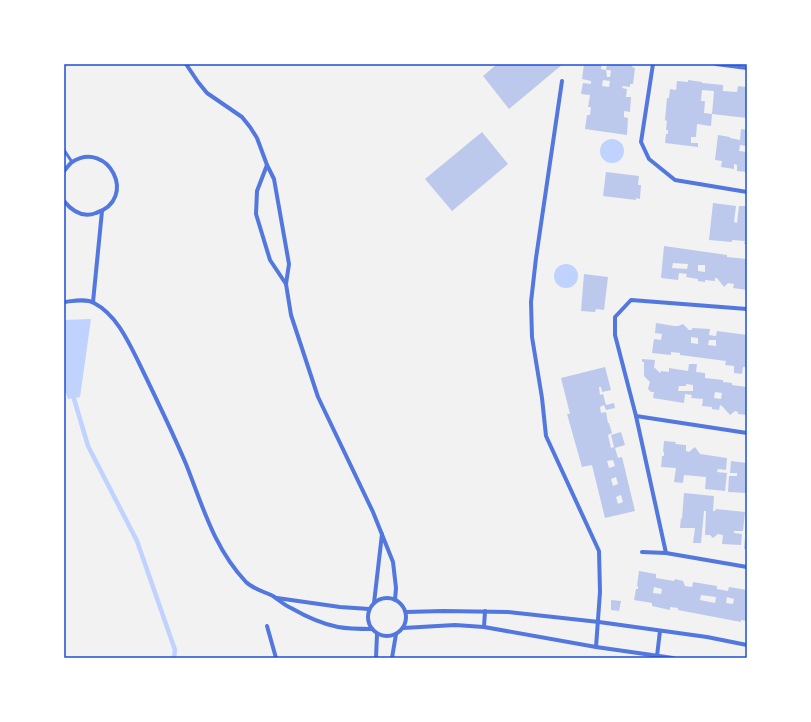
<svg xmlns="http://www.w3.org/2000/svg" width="811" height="722" viewBox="0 0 811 722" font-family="'Source Serif 4',serif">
  <rect width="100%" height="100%" fill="#f2f2f2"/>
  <g fill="#bfd3fe">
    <circle cx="612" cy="151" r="12"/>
    <circle cx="566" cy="276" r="12"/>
    <path d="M91,319L80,397L68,399L64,387V320Z"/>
  </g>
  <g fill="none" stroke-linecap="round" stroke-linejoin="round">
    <path stroke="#bfd3fe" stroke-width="4.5" d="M72,392L88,446L137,541L175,650L174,658"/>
  </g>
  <g fill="#bdc9ec" fill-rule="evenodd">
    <path d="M497,64H563L509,109L483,76Z"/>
    <path d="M584,64H602L601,69L606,70L607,77H610L611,71L609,70H606L607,64H633L632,67L635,68L633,84H630V87L623,86L622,88L627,89L626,97H631L630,112L624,111V117L628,118L627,135L585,129L587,115H590L591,107H588L590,95L581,94L583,83L591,84V81L582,79ZM603,80L610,81L609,87L602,86Z"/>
    <path d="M688,80L702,82V83L723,85V91L737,92L738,86L746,87L747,118L712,114L711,126L697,124L696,137H691V143H698V147L665,143L666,134H668V130H666L667,121L665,120L667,98H669L670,89L676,90L677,81L688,82ZM702,90L714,91L712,114L704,113L705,101H701Z"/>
    <path d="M741,129L747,130V146L740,145L739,151L747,152V172L737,171V165L734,164V169L721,167L722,161L715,160L718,135L730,137V138L740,140Z"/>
    <path d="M482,132L508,164L452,211L425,179Z"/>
    <path d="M606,172L639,176L638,185H641L640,199L636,198V200L603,196Z"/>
    <path d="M713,203L736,206L734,222L737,223L739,206H747V244H744L745,241L732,240V242L709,240Z"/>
    <path d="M664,246L727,255V257L747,259V290L733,288L734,284L728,283L724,287L717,278H715V281L705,280V282L698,281V279L686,277L687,274L679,273L678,280L661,278ZM673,263L688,264L687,269L672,268ZM698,265H705V272L698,271Z"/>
    <path d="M584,274L608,277L604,310L596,309L595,312L581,311Z"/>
    <path d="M656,323L674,326H678L683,324L689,330H692V328L710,329L709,335L716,336L717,331L747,335V367H743L742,374L734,373V366L725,365L726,361L680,355V353L671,352V355L652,353L654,339L661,340L662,334L655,333ZM691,337L698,338V344L691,343ZM709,340H716V346L708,345Z"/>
    <path d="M642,359L655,360L654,368H655L660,373L661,371L669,372V368L688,371L689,364H697L696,372L705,373V378L723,380V382L732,383V385L747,387V415L738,414V412L735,411L730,415L722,406L720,405L719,410L712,409V407L702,406L703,399L691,398L692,395L685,394L684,403L653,398L654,392H651L648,389L650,382L644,376V362H642ZM686,384L693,385V391H678L679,386H686ZM715,392L722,393L721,399L714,398Z"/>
    <path d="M605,367L611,390L602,392L601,387H599L600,395L603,394L606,405L614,403L615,408L606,410L604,405L600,407L601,413L606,412L608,423H609L612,433L608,435L611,448L614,447L611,435L621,432L625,445L615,448L618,458L622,457L635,511L605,518L592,465L582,467L567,414H570L561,378ZM613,460L615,466L609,468L607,461ZM616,477L618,484L613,486L611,479ZM621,495L623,502L618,504L616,497Z"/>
    <path d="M664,441L676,442L675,444L686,445V451L689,452L695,447L700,454L727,458L726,470L718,469L717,472L727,473L725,491L705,489L706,477L684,475L683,483L674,482L676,468L661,467L662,456H664V452H663Z"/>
    <path d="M731,461L747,463V493L728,492L729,476H737V473H730Z"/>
    <path d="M684,493L714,496L713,511H715L716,509L745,512L743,531H734V533L742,534L741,545L722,544L723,535L718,534L713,538L710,535H705L706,511H704L701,543H693L695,528H680L681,518L682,519Z"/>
    <path d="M746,515H747V534H745Z"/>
    <path d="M745,537H747V549H744Z"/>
    <path d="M639,571L656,574V578L674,581L675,579L683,581L685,586L692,587L693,582L717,586V589L728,591L729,587L747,590V621L741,620V622L678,610V608L670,607V610L652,606V603L634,600L636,589H638V586H637ZM654,587L662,589L661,594L653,593ZM701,595L716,597L715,603L700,600ZM727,597L734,599L733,604L726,603Z"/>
    <path d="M611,600L621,601L619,611L611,610Z"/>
  </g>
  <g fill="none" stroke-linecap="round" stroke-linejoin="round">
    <path stroke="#5277de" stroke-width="3" d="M64,150L72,162"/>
    <g stroke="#5277de" stroke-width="4">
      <path d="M186,64L198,82L207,93L242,117L250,127L257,138L267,165L274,179L289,264L286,284L291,315L318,397L373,512L393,562L396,588L395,600"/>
      <path d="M653,64L641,142L649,159L675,180L747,192"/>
      <path d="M716,64L747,68"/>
      <path d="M562,81L536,258L531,302L532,337L542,398L546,436L599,551L600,592L596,647"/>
      <path d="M267,165L257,191L256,214L270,260L286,284"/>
      <path d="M64,171C67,168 69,164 72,162C108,139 139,199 96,213C83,218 72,211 64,201"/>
      <path d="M64,302C73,301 86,298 94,303C117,315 129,343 140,365C156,398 172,431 186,464C203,507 214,548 246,582C253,589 265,592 273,596C279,600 284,605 291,608C305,616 322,624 338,627C349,629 361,629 372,629"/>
      <path d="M93,302L102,211"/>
      <path d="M636,416L747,433"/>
      <path d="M642,552L666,553L747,567"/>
      <path d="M666,553L636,416L615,335V317L631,300L747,309"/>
      <circle cx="387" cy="617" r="19"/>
      <path d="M277,598L340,607L369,609"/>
      <path d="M374,603L382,534"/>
      <path d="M406,612L443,611L508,612L599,622L707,637L747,645"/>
      <path d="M267,626L276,658"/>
      <path d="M484,627L485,611"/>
      <path d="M403,628L455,625L484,627L596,647L673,658"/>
      <path d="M657,656L660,631"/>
      <path d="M376,658L377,634"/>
      <path d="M392,658L396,634"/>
    </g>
  </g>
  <rect width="811" height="722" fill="none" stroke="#ffffff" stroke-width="130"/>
  <rect x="65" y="65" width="681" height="592" fill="none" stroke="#1d4ed8" stroke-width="1.5"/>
</svg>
